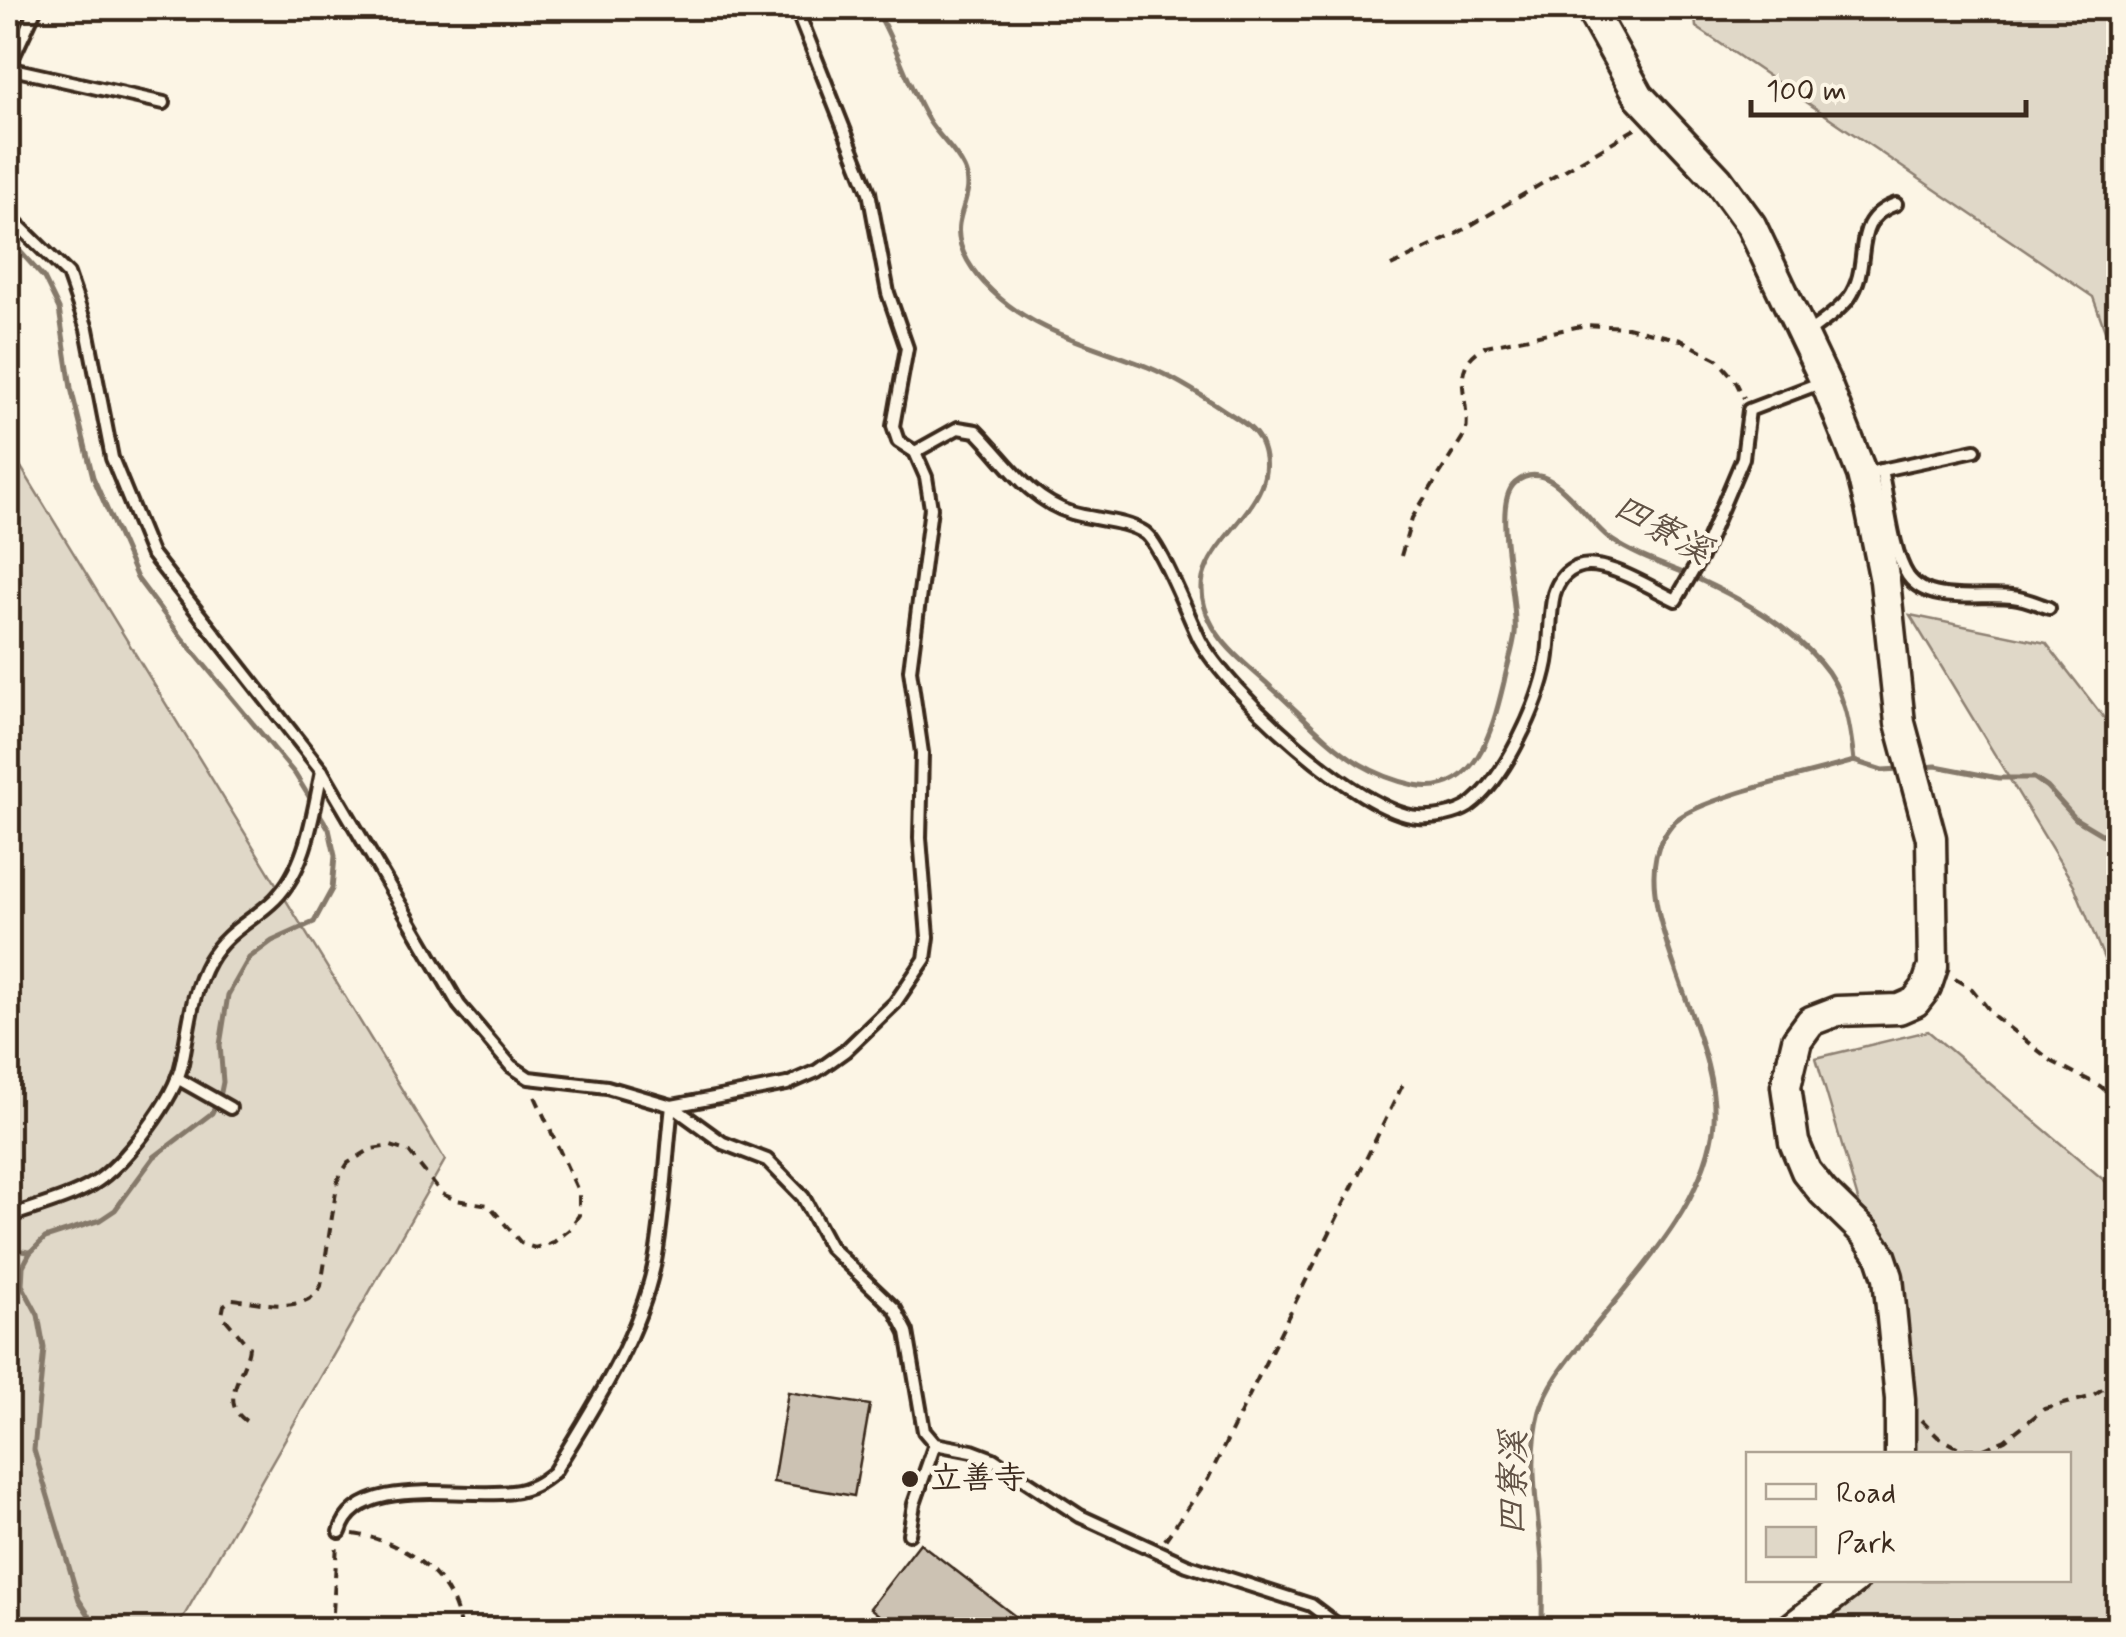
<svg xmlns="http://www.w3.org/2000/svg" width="2126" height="1637" viewBox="0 0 2126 1637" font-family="Mynerve,'LXGW WenKai TC',sans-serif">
  <rect width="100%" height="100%" fill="#fcf5e5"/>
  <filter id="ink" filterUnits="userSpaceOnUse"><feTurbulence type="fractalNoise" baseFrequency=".01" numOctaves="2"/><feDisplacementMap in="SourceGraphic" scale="20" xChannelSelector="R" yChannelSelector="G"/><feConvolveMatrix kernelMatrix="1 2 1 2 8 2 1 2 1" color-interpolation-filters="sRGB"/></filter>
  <g filter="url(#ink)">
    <g fill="#e0d8c8" stroke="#8e8173" stroke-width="2.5">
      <path d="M1694,8H2118V366L2093,297L1696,27Z"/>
      <path d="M8,426L16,459L445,1160L181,1621L173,1629H8Z"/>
      <path d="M1910,615L2046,643L2118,736V993L2074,885Z"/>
      <path d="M1928,1031L2118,1192V1629L1777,1630L1845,1580H2068V1454H1899L1910,1375L1816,1058Z"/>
    </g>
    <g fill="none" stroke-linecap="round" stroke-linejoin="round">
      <g stroke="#85796b" stroke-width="5">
        <path d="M875,8C897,44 907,85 929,121C939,137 956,151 964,168C974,189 962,204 959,224C955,249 975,275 992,291C1035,333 1094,345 1148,367C1175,378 1200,394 1224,410C1236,418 1254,427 1260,441C1286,497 1214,531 1203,578C1199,597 1207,618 1217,633C1232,655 1253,670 1272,688C1301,714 1327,744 1360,764C1377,774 1396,781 1414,785C1477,798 1493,727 1504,682C1507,666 1513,650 1515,634C1519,597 1490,505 1515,483C1551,452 1585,523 1612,540C1639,558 1671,567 1700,580C1741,599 1790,627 1820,662C1845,690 1850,725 1854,761C1814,773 1702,797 1675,821C1671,825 1665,834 1662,839C1625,910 1727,1044 1713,1131C1700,1211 1636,1274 1588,1335C1570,1358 1548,1383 1540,1411C1527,1461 1538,1511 1542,1561C1543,1584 1542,1607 1542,1630"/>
        <path d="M8,30L17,8"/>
        <path d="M8,238L44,278L59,309L71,388L93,477L137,578L182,638L295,774L329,829L335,856L332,889L314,922L272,941L249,958L228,995L220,1045L223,1082L220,1097L212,1113L154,1157L115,1210L100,1220L45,1238L30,1253L23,1266L22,1285L38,1315L44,1348L34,1450L79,1600L99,1630"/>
        <path d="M1854,761L1882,770L1901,769"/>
        <path d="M1922,767L1936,766L1998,778H2034L2047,787L2076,819L2118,844"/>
        <path d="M8,1249L29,1252"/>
      </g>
    </g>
    <g fill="#ccc2b3" stroke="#3b2a1e" stroke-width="2.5">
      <path d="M788,1392L870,1405L854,1496L773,1482Z"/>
      <path d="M920,1543L1033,1630H898L870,1608Z"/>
    </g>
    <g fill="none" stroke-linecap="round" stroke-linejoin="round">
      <g stroke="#3b2a1e" stroke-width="18">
        <g id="service">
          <path d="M8,68L164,103"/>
          <path d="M8,68L36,8"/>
          <path d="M8,215L68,274L87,329L112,458L151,553L322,771L459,1005L511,1066L529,1078L607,1087L672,1106L723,1143L767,1160L803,1197L830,1247L895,1309L907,1332L924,1431L935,1444L972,1451L993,1459L1080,1516L1187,1565L1311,1605L1344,1630"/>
          <path d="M1806,334C1821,323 1838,312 1849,298C1874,263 1847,221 1896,204"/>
          <path d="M915,452L958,428L976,431C1007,462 1028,499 1072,513C1094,520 1126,520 1145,533C1161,545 1189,618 1200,640C1228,692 1359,813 1418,817C1435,818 1455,815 1469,806C1505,780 1539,704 1547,662C1551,640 1549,615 1554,594C1558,581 1566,571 1578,567C1603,557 1652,589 1676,600L1701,557L1743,458L1749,410L1825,381"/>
          <path d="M1881,470C1888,499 1892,552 1908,576C1929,606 1982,593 2012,597C2025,598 2037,604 2049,608"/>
          <path d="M1877,471L1975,450"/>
          <path d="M177,1078L230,1108"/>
          <path d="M8,1217C35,1207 68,1199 93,1184C124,1165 175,1099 182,1063C189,1029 191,993 209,961C227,930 253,921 275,899C307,867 313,813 322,771"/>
          <path d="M340,1532C356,1473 465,1499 512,1492C529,1490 541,1483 554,1472C593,1408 638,1340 654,1266C664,1218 666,1156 672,1106L787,1084L817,1071L845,1051L895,1003L925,959L928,937L920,838L922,753L910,670L931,508L926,477L915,452L898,441L893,426L907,348L888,293L869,192L796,8"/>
          <path d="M909,1534L914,1504L935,1444"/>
        </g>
      </g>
      <g stroke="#3b2a1e" stroke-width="35">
        <g id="tertiary">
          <path d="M1590,8L1639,96L1718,180L1751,225L1825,381L1862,474L1871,512L1885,581L1900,723L1931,838L1933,967L1926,988L1915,1002L1899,1009L1837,1011L1811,1021L1797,1040L1786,1086L1794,1142L1806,1171L1823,1192L1866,1234L1881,1256L1888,1277L1900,1399V1454"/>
          <path d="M1789,1630L1854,1580"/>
        </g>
      </g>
      <g stroke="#3b2a1e" stroke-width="4" stroke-dasharray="10 8" stroke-linecap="butt">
        <path d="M1391,266L1456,234L1640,126"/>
        <path d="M1401,556L1412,518L1466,432C1471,397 1446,368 1486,346L1586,325L1627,327L1681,340L1717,359L1735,380L1744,398"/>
        <path d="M1955,979L1972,989L1994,1016L2053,1062L2100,1086L2118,1101"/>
        <path d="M1921,1420L1938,1437L1961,1449H1984L2005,1440L2044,1409L2090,1397L2118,1379"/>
        <path d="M246,1421C217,1401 246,1373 249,1347L222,1315L224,1305L232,1299C262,1302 304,1316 321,1286L338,1179L348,1163L371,1149L391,1146L409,1152L442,1194L456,1200L489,1205L521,1243L535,1248L554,1242L569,1230L579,1215V1193L533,1092"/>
        <path d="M353,1534C402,1540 457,1577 460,1630"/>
        <path d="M1165,1540L1208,1479L1405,1080"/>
        <path d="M332,1630L337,1543"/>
      </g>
      <use href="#service" stroke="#fcf5e5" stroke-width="10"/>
      <use href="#tertiary" stroke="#fcf5e5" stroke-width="28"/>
    </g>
  </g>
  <circle fill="#3b2a1e" stroke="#fcf5e5" stroke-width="4" cx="910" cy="1479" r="10"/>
  <g text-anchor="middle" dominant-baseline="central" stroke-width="9" stroke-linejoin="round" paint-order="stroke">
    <g font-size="32" fill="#3b2a1e" stroke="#fcf5e5" text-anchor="start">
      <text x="930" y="1479">立善寺</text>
    </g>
    <g font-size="35" font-style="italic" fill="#605144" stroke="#fcf5e5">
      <text transform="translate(1662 530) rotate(29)">四寮溪</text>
      <text transform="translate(1514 1483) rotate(-89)">四寮溪</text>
    </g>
  </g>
  <rect width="2126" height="1637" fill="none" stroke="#fcf5e5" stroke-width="40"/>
  <rect x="20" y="20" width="2086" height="1597" fill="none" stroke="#3b2a1e" stroke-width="4" filter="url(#ink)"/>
  <rect x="1746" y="1452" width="325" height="130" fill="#fcf5e5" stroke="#afa495" stroke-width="2.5"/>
  <rect x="1766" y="1484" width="50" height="15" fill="#fcf5e5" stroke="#afa495" stroke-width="2.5"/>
  <text x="1836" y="1502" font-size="30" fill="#3b2a1e">Road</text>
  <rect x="1766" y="1527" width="50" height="30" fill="#e0d8c8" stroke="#afa495" stroke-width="2.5"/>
  <text x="1836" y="1552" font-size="30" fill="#3b2a1e">Park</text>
  <path d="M1751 100v15h275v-15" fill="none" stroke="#3b2a1e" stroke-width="5"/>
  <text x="1766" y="100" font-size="30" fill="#3b2a1e" stroke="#fcf5e5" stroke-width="8" paint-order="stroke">100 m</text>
</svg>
